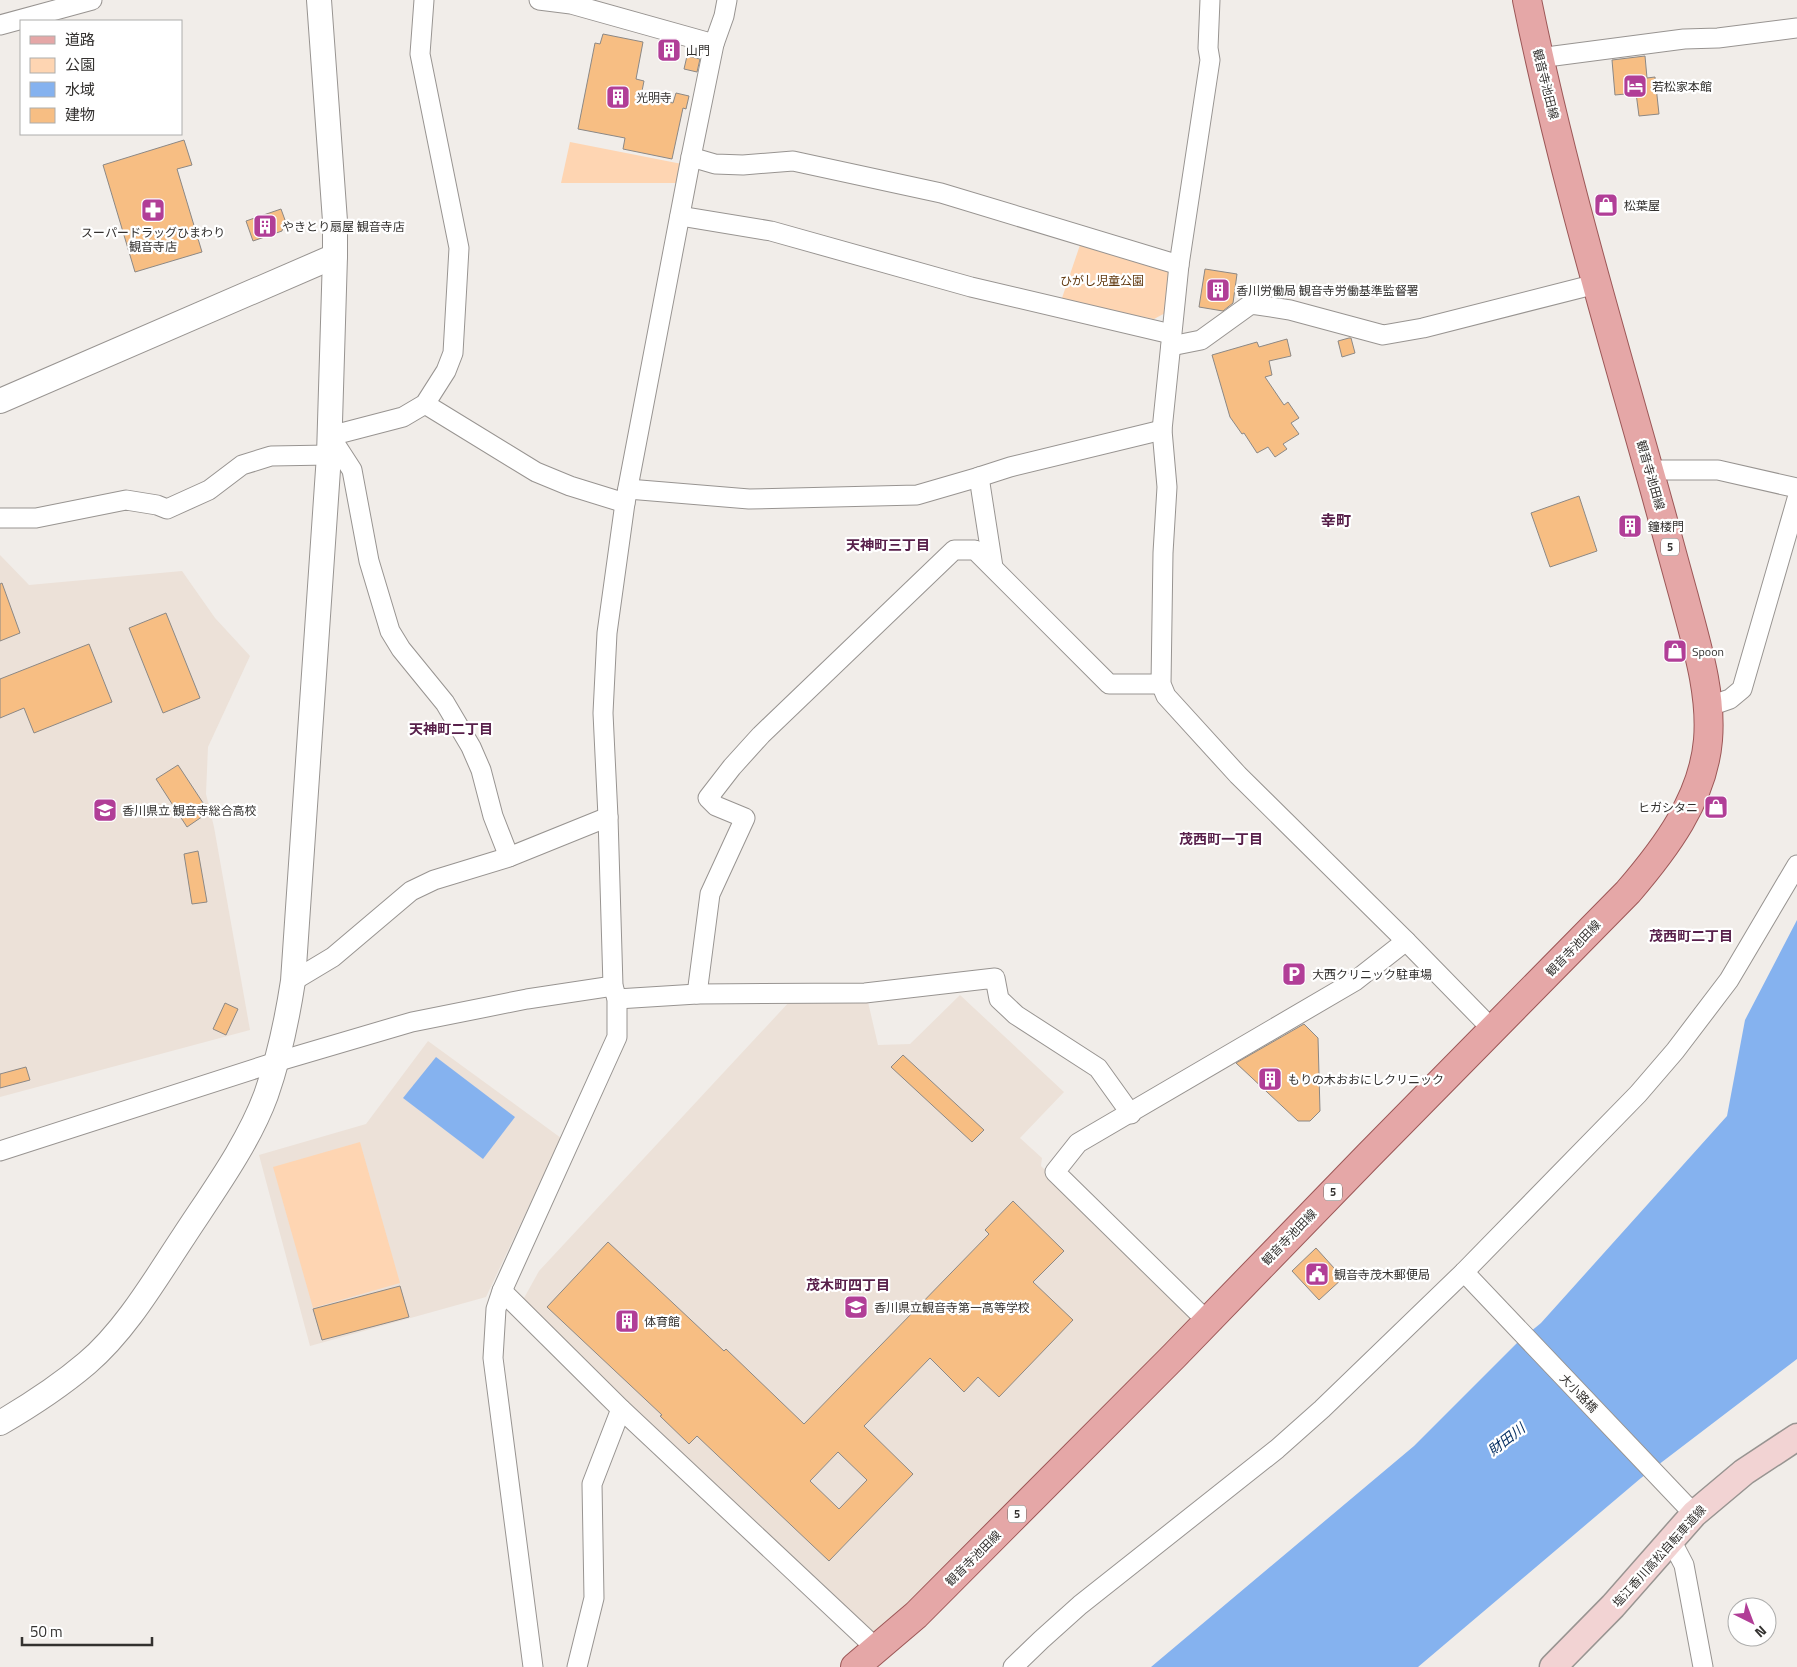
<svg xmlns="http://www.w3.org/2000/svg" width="1797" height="1667" viewBox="0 0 1797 1667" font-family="'Titillium Web','Noto Sans JP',sans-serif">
  <rect width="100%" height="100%" fill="#f1ede9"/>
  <g fill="#ece1d8">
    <path d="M0,555L29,585L182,571L215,618L250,656L208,747L206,794L214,827L250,1030L0,1097Z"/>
    <path d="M960,995L1064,1092L1020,1138L1042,1158L1041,1166L1195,1317L879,1637L532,1319L524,1298L539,1271L791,1000L868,1002L878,1045L910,1044Z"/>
    <path d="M428,1041L561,1138L486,1297L310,1346L259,1155L366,1124Z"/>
  </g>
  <g fill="#fed5b2">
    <path d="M570,142L682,164L679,183H561Z"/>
    <path d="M1080,245L1168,271L1173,278L1169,311L1154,319L1061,301Z"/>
    <path d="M360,1142L400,1283L313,1308L273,1167Z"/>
  </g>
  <g fill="#85b2ef">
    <path d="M1797,920V1359L1641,1478L1418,1667H1151L1414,1446L1518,1342L1541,1323L1727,1116L1745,1020Z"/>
    <path d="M436,1057L515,1117L483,1159L403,1098Z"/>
  </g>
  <g fill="#f7be83" stroke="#8c8885" fill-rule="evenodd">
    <path d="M603,34L643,42L636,79L644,81L641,96L673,103L676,93L689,96L686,109L683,108L672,159L623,149L625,138L578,129L595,43L600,44Z"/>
    <path d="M687,56L700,59L697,72L684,69Z"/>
    <path d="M1645,56L1647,78L1655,77L1659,114L1639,116L1636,93L1615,95L1612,60Z"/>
    <path d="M184,140L192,165L177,169L202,252L135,272L103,165Z"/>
    <path d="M281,209L285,220L282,231L253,241L246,221Z"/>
    <path d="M1205,269L1237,274L1233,303L1223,311L1199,307Z"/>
    <path d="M1349,338H1351L1355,353L1342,357L1338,341Z"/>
    <path d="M1287,339L1291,356L1269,361L1272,375L1265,377L1284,405L1288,402L1299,418L1291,423L1299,434L1283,444L1287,449L1275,457L1268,447L1257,453L1244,433L1242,434L1230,417L1212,355L1257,342L1259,347Z"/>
    <path d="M1579,496L1597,551L1550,567L1531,513Z"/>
    <path d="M1636,515L1641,533L1624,538L1619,520Z"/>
    <path d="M2,583L20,633L0,641V584Z"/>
    <path d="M166,613L200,698L163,713L129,628Z"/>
    <path d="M89,644L112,702L34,733L24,708L0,718V679Z"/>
    <path d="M178,765L209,812L187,827L156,779Z"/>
    <path d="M198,851L207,902L192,904L184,854Z"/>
    <path d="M225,1003L238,1009L226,1035L213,1029Z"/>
    <path d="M1304,1024L1318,1038L1320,1111L1310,1121H1298L1236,1063Z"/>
    <path d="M903,1055L984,1130L972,1142L891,1067Z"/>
    <path d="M26,1067L30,1080L0,1088V1074Z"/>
    <path d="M1013,1201L1064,1251L1033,1282L1073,1320L999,1397L978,1377L964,1392L930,1358L864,1426L913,1474L829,1561L697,1436L689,1444L660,1416L662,1415L547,1307L608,1242L724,1351L726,1349L804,1424L989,1234L985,1230ZM838,1452L867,1480L839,1509L810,1481Z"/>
    <path d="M1316,1248L1343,1278L1319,1300L1292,1271Z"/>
    <path d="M400,1286L409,1317L322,1340L313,1309Z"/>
  </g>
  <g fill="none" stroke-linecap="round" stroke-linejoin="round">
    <g stroke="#989491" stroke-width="21">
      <g id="minor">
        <path d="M424,0L420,54L459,248L453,353L446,371L425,404L403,417L330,436L352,470L369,561L390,631L401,649L445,703L471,747L481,770L493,816L509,857"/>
        <path d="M539,0L571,4L714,44"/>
        <path d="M1210,0L1208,48L1210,60L1179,265L1162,430L1167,487L1163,553L1161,684L1166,696L1238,775L1406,941L1493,1030"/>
        <path d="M0,25L92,0"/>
        <path d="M1539,58L1684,39L1718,38L1797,28"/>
        <path d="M691,157L715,164L743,165L793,161L941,193L1179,265"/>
        <path d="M680,216L771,231L971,287L1171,334"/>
        <path d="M1171,346L1201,340L1251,304L1290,310L1383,335L1423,328L1596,284"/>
        <path d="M425,404L536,472L570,486L625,503"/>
        <path d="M1649,470H1718L1797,488"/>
        <path d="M979,477L993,567"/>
        <path d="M628,489L749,499L917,495L979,477L1010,467L1162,430"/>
        <path d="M0,518H36L126,500L157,505L167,509L209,490L242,465L271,456L329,455"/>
        <path d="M1707,707L1730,699L1742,689L1797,499"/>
        <path d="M293,981L333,957L411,891L434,880L509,857L608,817"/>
        <path d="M697,994L710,894L745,818L716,806L708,798L732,767L761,735L954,550H975L1109,684H1161"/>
        <path d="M617,999L697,994L865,993L995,978L999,999L1016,1015L1098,1068L1131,1114"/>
        <path d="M0,1151L276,1062L412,1022L527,999L613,986"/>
        <path d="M1464,1272L1694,1514"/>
        <path d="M502,1291L621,1409L878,1650"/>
        <path d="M1207,1321L1055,1172L1078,1143L1355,981L1406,941"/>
        <path d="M1671,1540L1684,1565L1703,1667"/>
        <path d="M533,1667L493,1358L496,1309L502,1291L617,1037V999L613,986L608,817L603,713L607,633L625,503L691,157L714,44L724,16L727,0"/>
        <path d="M577,1667L594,1598L592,1484L621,1409"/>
        <path d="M1013,1667L1041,1640L1080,1605L1277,1449L1322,1409L1464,1272L1638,1094L1675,1051L1729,980L1797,865"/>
      </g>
    </g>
    <g stroke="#989491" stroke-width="26">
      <g id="tertiary">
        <path d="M0,401L335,256"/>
        <path d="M0,1423C31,1405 60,1386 87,1363C126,1330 156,1278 184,1236C212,1193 248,1144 266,1095C279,1058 287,1020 293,981L329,455L335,256V221L319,0"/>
      </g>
    </g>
    <g stroke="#989491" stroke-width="29">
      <path id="secondary" d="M1553,1667L1613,1606L1694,1514L1744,1472L1797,1437"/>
    </g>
    <g stroke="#9c5757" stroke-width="30">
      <path id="primary" d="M855,1667L916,1615L1174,1356L1369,1155L1628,892C1665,849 1703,799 1708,740C1712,692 1696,643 1684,597C1672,554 1661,512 1649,470C1605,314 1559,158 1527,0"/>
    </g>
    <use href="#minor" stroke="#fff" stroke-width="19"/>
    <use href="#tertiary" stroke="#fff" stroke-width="24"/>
    <use href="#secondary" stroke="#f2d3d3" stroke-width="26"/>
    <use href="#primary" stroke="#e5a7a7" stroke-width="28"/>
  </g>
  <defs>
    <g id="building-square" transform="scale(1.25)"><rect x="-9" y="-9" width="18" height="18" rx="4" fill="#b13e97" stroke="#fff"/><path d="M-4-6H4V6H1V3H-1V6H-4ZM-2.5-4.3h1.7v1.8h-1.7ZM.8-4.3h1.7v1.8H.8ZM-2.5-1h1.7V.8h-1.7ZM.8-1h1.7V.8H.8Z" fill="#fff"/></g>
    <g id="hotel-square" transform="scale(1.25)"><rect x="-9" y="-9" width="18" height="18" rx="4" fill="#b13e97" stroke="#fff"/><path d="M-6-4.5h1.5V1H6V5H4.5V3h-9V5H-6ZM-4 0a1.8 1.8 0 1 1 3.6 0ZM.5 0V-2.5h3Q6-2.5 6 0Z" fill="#fff"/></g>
    <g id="shop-square" transform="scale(1.25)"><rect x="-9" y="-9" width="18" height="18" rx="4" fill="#b13e97" stroke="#fff"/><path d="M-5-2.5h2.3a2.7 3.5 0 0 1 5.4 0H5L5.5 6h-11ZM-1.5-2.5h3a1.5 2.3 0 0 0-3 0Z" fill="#fff"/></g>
    <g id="pharmacy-square" transform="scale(1.25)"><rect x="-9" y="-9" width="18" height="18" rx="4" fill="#b13e97" stroke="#fff"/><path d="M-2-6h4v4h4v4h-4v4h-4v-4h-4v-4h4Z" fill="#fff"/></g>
    <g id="school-square" transform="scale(1.25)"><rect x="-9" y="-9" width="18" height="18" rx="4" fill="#b13e97" stroke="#fff"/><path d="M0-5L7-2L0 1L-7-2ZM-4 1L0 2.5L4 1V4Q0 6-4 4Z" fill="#fff"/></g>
    <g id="parking-square" transform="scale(1.25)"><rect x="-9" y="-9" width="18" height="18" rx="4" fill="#b13e97" stroke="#fff"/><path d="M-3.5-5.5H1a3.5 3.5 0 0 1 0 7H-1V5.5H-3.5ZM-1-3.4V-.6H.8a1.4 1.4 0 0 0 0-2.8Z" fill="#fff"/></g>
    <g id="civic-square" transform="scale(1.25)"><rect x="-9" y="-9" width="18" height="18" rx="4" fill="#b13e97" stroke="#fff"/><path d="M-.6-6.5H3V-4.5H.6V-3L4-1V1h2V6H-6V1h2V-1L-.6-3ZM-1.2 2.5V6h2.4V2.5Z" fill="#fff"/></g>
  </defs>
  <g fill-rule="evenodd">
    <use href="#building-square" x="669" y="50"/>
    <use href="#hotel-square" x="1635" y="86"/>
    <use href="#building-square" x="618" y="97"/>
    <use href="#shop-square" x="1606" y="205"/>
    <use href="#pharmacy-square" x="153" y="210"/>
    <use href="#building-square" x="265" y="226"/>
    <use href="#building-square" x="1218" y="290"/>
    <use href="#building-square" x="1630" y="526"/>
    <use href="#shop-square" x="1675" y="651"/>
    <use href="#shop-square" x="1716" y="807"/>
    <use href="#school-square" x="105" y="810"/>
    <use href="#parking-square" x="1294" y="974"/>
    <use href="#building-square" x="1270" y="1079"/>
    <use href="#civic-square" x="1317" y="1274"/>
    <use href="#school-square" x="856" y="1307"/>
    <use href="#building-square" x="627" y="1321"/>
  </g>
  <g text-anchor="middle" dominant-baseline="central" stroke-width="4.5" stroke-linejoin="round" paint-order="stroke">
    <g fill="#fff" stroke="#706f6d" stroke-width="1">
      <rect x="1661" y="538.5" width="18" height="17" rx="4"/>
      <rect x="1324" y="1183.5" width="18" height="17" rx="4"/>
      <rect x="1008" y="1505.5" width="18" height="17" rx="4"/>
    </g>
    <g font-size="11" font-weight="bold" fill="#33312f">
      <text x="1670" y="547">5</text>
      <text x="1333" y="1192">5</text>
      <text x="1017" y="1514">5</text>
    </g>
    <g font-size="12" fill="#33312f" stroke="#fff" text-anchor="start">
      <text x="686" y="50">山門</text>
      <text x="1652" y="86">若松家本館</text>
      <text x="636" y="97">光明寺</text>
      <text x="1624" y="205">松葉屋</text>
      <text x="282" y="226">やきとり扇屋 観音寺店</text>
      <text x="153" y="232" text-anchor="middle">スーパードラッグひまわり<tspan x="153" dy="14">観音寺店</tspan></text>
      <text x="1236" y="290">香川労働局 観音寺労働基準監督署</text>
      <text x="1648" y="526">鐘楼門</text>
      <text x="1692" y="651">Spoon</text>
      <text x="1698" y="807" text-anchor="end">ヒガシタニ</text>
      <text x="122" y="810">香川県立 観音寺総合高校</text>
      <text x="1312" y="974">大西クリニック駐車場</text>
      <text x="1288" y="1079">もりの木おおにしクリニック</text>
      <text x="1334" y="1274">観音寺茂木郵便局</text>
      <text x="874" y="1307">香川県立観音寺第一高等学校</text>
      <text x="644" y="1321">体育館</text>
    </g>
    <g font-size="12" fill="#33312f" stroke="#fff">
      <text transform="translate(1546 84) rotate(76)">観音寺池田線</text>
      <text transform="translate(1651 475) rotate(74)">観音寺池田線</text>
      <text transform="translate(1573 948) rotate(-46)">観音寺池田線</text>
      <text transform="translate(1289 1237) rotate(-46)">観音寺池田線</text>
      <text transform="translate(1579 1393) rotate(46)">大小路橋</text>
      <text transform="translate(1659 1556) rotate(-48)">塩江香川高松自転車道線</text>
      <text transform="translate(973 1558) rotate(-45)">観音寺池田線</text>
    </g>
    <g font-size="12" fill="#60380e" stroke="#fff">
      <text x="1102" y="280">ひがし児童公園</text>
    </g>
    <g font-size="14" font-weight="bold" fill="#58204b" stroke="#fff">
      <text x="888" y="544">天神町三丁目</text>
      <text x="451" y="728">天神町二丁目</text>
      <text x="1221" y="838">茂西町一丁目</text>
      <text x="1691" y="935">茂西町二丁目</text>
      <text x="848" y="1284">茂木町四丁目</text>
    </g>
    <g font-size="14" font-style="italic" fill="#002b5f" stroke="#fff">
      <text transform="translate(1506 1439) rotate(-38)">財田川</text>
    </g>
    <g font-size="15" font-weight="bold" fill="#58204b" stroke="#fff">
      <text x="1336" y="520">幸町</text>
    </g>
  </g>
  <rect x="20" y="20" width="162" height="115" fill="#ffffff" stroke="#adadac"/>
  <rect x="30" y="36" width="25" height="8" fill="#e5a7a7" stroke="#adadac"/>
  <text x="65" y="45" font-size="15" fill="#33312f">道路</text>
  <rect x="30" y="58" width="25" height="15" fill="#fed5b2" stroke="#adadac"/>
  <text x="65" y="70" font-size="15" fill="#33312f">公園</text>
  <rect x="30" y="82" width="25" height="15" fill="#85b2ef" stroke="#adadac"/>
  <text x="65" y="95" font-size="15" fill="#33312f">水域</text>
  <rect x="30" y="108" width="25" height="15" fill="#f7be83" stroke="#adadac"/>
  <text x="65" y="120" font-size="15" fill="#33312f">建物</text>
  <g transform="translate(1752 1622) rotate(138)"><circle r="24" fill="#ffffff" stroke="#adadac"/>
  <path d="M0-4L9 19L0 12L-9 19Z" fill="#b13e97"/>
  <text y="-8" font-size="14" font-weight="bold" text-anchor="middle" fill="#33312f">N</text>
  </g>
  <path d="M22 1637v8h130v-8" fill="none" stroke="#33312f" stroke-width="2.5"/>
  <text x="30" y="1637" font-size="15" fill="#33312f" stroke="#ffffff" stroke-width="4" paint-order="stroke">50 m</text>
</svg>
